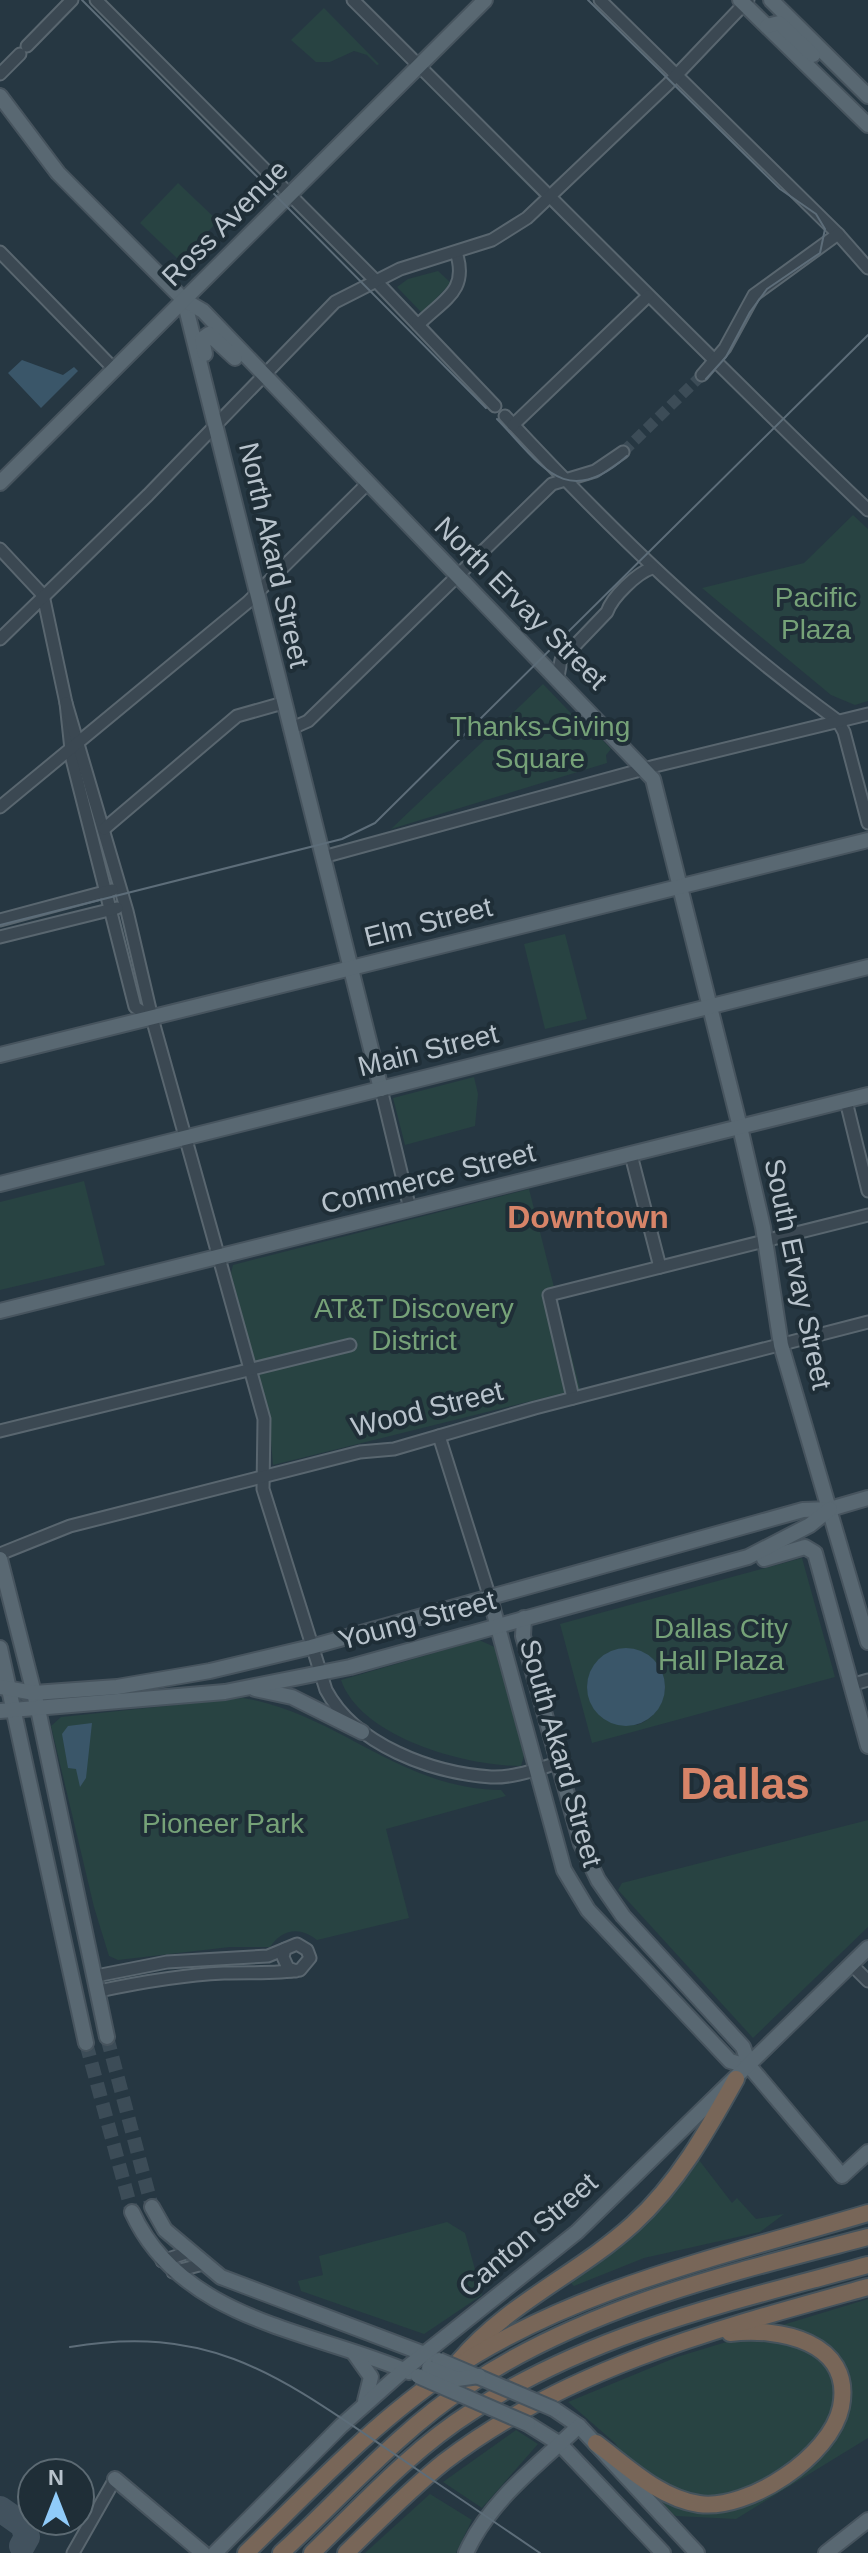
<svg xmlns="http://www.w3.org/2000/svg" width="868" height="2553" viewBox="0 0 868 2553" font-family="Arial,sans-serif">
  <rect width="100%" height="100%" fill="#263742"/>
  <g fill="#284342" fill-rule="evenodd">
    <path d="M324,8L379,64L377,65L367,55L354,51L330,62H316L291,40Z"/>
    <path d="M178,183L218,221L180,261L140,223Z"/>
    <path d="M438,271L451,283L422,313L397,287L408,279Z"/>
    <path d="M853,515L868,529V701L855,705L831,695L702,588L804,563Z"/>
    <path d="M543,684L586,729L590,727L611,749L606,755L607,763L391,829Z"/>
    <path d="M565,934L587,1019L545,1029L524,944Z"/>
    <path d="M474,1077L478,1094L475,1126L405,1145L393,1098Z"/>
    <path d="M84,1181L105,1265L0,1290V1202Z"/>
    <path d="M529,1189L580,1389L273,1465L269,1417L231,1273L233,1265Z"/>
    <path d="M802,1558L835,1677L592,1743L560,1624ZM609,1652L658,1664C672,1687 663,1715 637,1725L595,1710C581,1689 587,1665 609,1652Z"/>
    <path d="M479,1640L497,1648L524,1756L521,1766C466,1766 361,1738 341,1680Z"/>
    <path d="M243,1698C339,1714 399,1789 501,1790L506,1796L386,1829L409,1918L317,1940C300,1926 282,1929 270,1947H230L118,1960L109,1956L94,1907L51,1726L61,1717Z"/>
    <path d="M868,1820V1927L753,2038L618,1890L622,1883Z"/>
    <path d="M699,2160L732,2203L737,2198L756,2219L784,2214L760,2232L644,2258L574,2286L569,2281C622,2244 663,2214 699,2160Z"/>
    <path d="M447,2222L465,2233L482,2295L424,2334L301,2291L298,2281L323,2275L319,2256Z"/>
    <path d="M868,2299V2438L736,2519L676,2516L658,2505L615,2443L568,2402L677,2357Z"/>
    <path d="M516,2430L538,2444L482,2508L443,2482Z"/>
    <path d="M430,2494L472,2520L456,2553H365Z"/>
  </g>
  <g fill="#3a5669">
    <path d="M22,360L63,375L74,367L78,371L41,408L8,373Z"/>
    <circle cx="626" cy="1687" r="39"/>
    <path d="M92,1723L86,1778L80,1787L76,1769L68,1768L62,1734L68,1726Z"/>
  </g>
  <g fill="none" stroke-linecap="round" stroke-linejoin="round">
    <path stroke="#42525e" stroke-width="26" d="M0,2509L23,2525L27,2537L22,2546"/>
    <path stroke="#3c4c57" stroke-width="11" stroke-dasharray="11 5.5" stroke-linecap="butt" d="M623,452L702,375"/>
    <g stroke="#3c4c57" stroke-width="14" stroke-dasharray="14 7" stroke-linecap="butt">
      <path d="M107,2037L152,2207"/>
      <path d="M86,2043L132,2212"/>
    </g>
    <g stroke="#59666f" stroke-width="15">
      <g id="minor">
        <path d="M96,0L375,280L495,406"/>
        <path d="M353,0C524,170 694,343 868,510"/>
        <path d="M600,0L838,234L868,268"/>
        <path d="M27,46L72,0"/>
        <path d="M0,74L20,54"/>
        <path d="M0,252L114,369"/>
        <path d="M418,325C444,299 469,291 456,252"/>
        <path d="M702,375L725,348L754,295L838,234"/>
        <path d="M505,416C608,527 715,632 838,721L844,732L868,823"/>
        <path d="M513,425L648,296"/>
        <path d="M0,549L43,595L66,703L72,759L135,1007L152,1018"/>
        <path d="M0,639L148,495L335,302L400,269L492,240L527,218L668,84L748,0"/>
        <path d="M558,677L561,660L607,612C612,597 637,573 652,568"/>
        <path d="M66,703L127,911L152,1018L264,1419L263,1489L326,1690C355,1745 432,1773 491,1777C514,1778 537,1769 558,1763"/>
        <path d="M290,729L308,721L552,484L595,471L623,452"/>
        <path d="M0,807L248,602L367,484"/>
        <path d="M104,829L237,716L283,703"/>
        <path d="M323,857L655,766L868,714"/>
        <path d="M0,920L112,890"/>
        <path d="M0,937L117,908"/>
        <path d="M381,1089L410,1209"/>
        <path d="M846,1101L868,1191"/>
        <path d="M631,1155L660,1267"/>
        <path d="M573,1398L549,1295L868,1215"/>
        <path d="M0,1431L350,1345"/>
        <path d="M439,1436L490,1598"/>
        <path d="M0,1554L70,1526L360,1452L394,1449L535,1408L868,1322"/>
        <path d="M851,1685L868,1680"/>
        <path d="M852,1965L868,1981"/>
        <path d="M96,1976L167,1962L268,1956L285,1949"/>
        <path d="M99,1991C141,1982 182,1975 224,1973C250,1972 275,1974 300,1970L310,1958L307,1950L297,1944L285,1949L283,1957L288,1968L296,1971"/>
        <path d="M162,2261L189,2252"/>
        <path d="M173,2272L203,2264"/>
        <path d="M73,2553L115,2479"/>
      </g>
    </g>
    <g stroke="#47545e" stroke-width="18">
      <g id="major">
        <path d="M740,0L868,125"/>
        <path d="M771,0L868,96"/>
        <path d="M767,26L779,23L813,55"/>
        <path d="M0,96L58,173L184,300L381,1089"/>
        <path d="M184,300L203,311L653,779L740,1127L763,1227L781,1345L868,1642"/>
        <path d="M205,354L202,339L209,334L235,358"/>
        <path d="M0,483L485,0"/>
        <path d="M0,1055L868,840"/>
        <path d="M0,1184L868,967"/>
        <path d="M0,1311L868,1095"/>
        <path d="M0,1559L38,1709L107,2037"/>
        <path d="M764,1559L805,1547L815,1553L868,1746"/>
        <path d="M490,1598L564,1870L588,1910L730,2061L750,2067"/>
        <path d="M524,1618L523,1636L581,1844L598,1880L623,1916L743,2047L750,2067L842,2176L868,2152"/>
        <path d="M0,1648L86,2043"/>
        <path d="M0,1687L34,1693L117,1687L210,1671L311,1647L803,1510L830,1509L868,1498"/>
        <path d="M255,1689L292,1697L362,1732"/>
        <path d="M0,1711L225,1692L350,1667L748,1557L810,1525L830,1509"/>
        <path d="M152,2207L165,2230L221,2277L430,2356"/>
        <path d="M132,2212C182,2321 311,2330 409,2372"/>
        <path d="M354,2353L371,2377L365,2401"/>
        <path d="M554,2409L579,2426L697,2553"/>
        <path d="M528,2424L560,2444L663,2553"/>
        <path d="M115,2479L203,2553"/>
        <path d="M215,2553L341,2426L404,2370L577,2232L868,1948"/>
        <path d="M466,2553C489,2501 539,2464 579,2426"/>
        <path d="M826,2553L868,2520"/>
      </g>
    </g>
    <g stroke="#45535c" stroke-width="20">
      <g id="highway">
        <path d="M459,2361C508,2303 578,2274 633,2224C678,2183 707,2131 736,2079"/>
        <path d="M596,2443C627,2466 659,2498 699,2504C748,2511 831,2456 841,2407C854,2341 778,2327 730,2333"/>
        <path d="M246,2553C311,2490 374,2422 450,2371C576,2287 725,2256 868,2213"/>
        <path d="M281,2553C341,2498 398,2432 466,2387C587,2306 730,2273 868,2237"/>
        <path d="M312,2553C362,2505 411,2450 471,2412C591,2333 731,2302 868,2265"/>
        <path d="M346,2553C378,2522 409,2490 444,2462C568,2367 720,2328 868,2287"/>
      </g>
    </g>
    <use href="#minor" stroke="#3b4852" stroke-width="11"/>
    <use href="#major" stroke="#596872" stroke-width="14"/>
    <use href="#highway" stroke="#786658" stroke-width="16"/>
    <g stroke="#5d6d79" stroke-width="2">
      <path d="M82,0L486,408"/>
      <path d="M588,0L780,189L816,214L825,229L820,253L767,289L750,312L726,357L706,379"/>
      <path d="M497,419C540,463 565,512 627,456"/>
      <path d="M0,925L342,839L375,823L868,335"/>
      <path d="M70,2347C208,2324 275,2373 384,2447C436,2482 488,2518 540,2553"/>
    </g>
    <g stroke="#47545e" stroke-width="18" stroke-linecap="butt">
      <g id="major-bridge">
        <path d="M439,2360L554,2409"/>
        <path d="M429,2368L457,2379L479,2376"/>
        <path d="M418,2376L528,2424"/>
      </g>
    </g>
    <use href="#major-bridge" stroke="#596872" stroke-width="14"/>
  </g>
  <g text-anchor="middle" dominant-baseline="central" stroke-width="8" stroke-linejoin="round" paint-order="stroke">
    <g font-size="28" fill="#b8c3cc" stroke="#1f2e37">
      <text transform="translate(225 223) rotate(-45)">Ross Avenue</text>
      <text transform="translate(274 555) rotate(77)">North Akard Street</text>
      <text transform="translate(521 603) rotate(45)">North Ervay Street</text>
      <text transform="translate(428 922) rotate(-14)">Elm Street</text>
      <text transform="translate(428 1050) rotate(-14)">Main Street</text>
      <text transform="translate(428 1178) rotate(-14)">Commerce Street</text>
      <text transform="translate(798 1274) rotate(78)">South Ervay Street</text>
      <text transform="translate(427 1409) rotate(-14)">Wood Street</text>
      <text transform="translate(417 1620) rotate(-15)">Young Street</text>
      <text transform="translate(561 1753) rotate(74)">South Akard Street</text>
      <text transform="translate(528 2235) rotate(-41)">Canton Street</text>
    </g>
    <g font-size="28" fill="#76a278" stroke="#1f2e37">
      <text x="816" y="597">Pacific<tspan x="816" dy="32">Plaza</tspan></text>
      <text x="540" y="726">Thanks-Giving<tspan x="540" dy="32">Square</tspan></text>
      <text x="414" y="1308">AT&amp;T Discovery<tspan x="414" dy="32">District</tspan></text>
      <text x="721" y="1628">Dallas City<tspan x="721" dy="32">Hall Plaza</tspan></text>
      <text x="223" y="1823">Pioneer Park</text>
    </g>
    <g font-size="32" font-weight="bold" fill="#d78468" stroke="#1f2e37">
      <text x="588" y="1217">Downtown</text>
    </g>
    <g font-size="44" font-weight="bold" fill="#d78468" stroke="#1f2e37">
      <text x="745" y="1783">Dallas</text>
    </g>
  </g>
  <g transform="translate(56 2497)"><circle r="38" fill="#1f2e37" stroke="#5c6a73" stroke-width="2"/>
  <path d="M0-6L14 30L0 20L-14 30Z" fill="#90cbf9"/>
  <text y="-12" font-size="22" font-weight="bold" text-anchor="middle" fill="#b8c3cc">N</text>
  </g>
</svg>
